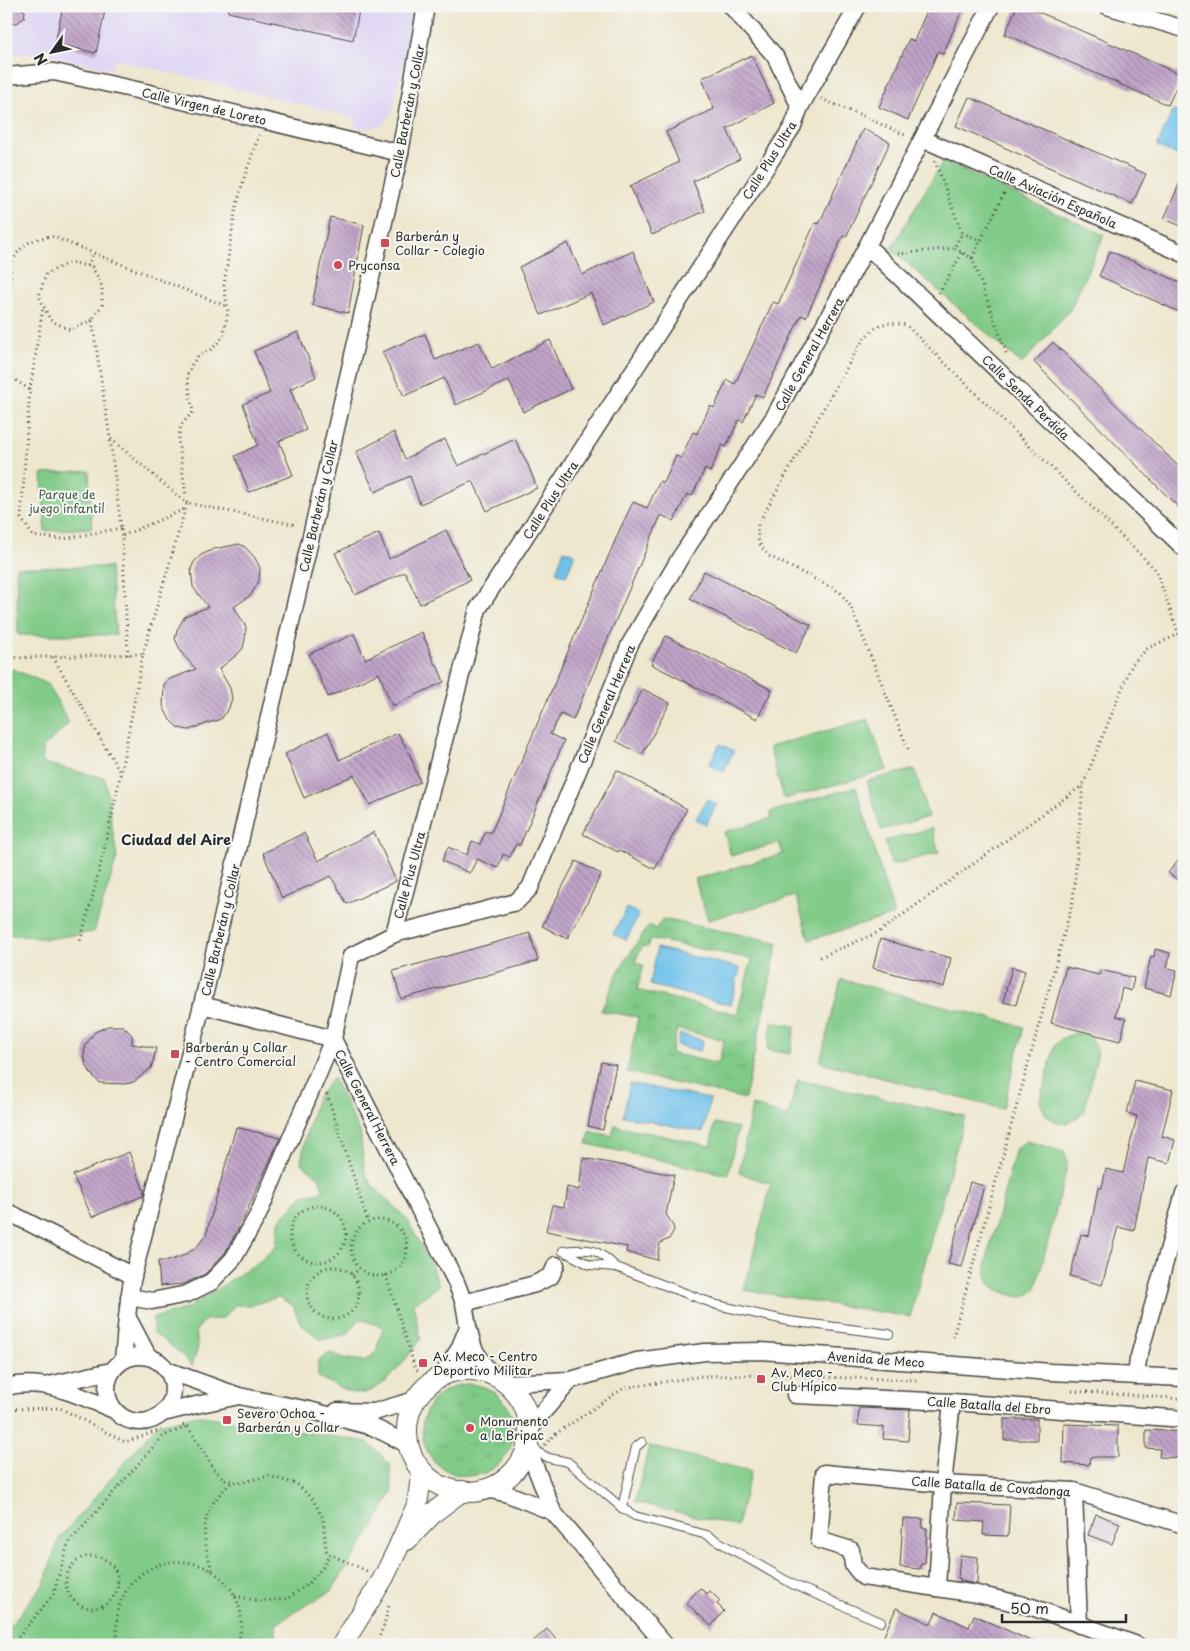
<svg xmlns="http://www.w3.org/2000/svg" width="1190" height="1651" viewBox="0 0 1190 1651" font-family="'Playpen Sans',sans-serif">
  <defs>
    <pattern id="grass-tufts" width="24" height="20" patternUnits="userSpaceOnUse" patternTransform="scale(1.25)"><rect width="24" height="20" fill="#81cb88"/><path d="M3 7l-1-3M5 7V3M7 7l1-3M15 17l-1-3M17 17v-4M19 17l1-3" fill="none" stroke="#70ae76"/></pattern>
    <pattern id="building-back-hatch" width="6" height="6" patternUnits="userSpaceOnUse" patternTransform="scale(1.25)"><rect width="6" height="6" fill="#c1a4c9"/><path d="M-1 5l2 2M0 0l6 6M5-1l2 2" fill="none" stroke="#9d86a3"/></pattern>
  </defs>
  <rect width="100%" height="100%" fill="#f6f6f2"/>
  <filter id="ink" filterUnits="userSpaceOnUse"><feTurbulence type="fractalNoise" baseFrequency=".02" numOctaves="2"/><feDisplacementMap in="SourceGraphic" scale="10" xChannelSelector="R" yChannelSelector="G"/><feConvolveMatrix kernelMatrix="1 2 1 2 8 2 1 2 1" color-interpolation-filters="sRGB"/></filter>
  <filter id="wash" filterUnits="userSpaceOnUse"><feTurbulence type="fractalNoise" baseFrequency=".0096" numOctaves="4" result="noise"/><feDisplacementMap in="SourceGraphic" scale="20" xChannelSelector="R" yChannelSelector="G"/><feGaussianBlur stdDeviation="1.12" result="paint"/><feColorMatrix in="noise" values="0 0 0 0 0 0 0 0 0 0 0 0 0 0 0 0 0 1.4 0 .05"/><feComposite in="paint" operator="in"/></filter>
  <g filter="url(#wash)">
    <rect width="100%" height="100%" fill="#eee7ce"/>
    <path fill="#dfd5f5" d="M6,6H415L392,114L382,125L367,129L354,127L356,118L114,59L112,69L53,57L6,52Z"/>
    <g fill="url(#grass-tufts)" stroke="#567b5a" fill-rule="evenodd">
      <path d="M662,919L778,942L745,1099L627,1072L638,1017L601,1011L619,970L649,925L656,929ZM651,939L752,959L737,1014L637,990L644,965L635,963L642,946L648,947ZM677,1029L724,1040L718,1064L671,1053Z"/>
      <path d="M715,1123L738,1128L728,1175L587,1144L590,1131L612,1136L615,1125L710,1146Z"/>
      <circle cx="468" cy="1430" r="46"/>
    </g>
    <g fill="#81cb88" stroke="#567b5a">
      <path d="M943,161L1104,235L1070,310L1022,364L891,249Z"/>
      <path d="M89,471L92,528L45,531L42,474Z"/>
      <path d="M16,567H110L116,635H18Z"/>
      <path d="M13,669L48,684L69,723L43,748V763L105,778L117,858L94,932L47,939L6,934V672Z"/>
      <path d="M868,719L887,770L784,799L769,747Z"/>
      <path d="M915,769L928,817L881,830L867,781Z"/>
      <path d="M856,787L894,915L809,940L796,896L708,920L695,879L783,854L779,843L731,856L724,832L772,818L770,812Z"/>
      <path d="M932,828L939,853L891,865L885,841Z"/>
      <path d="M841,979L1024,1027L1003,1109L820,1062Z"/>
      <path d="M772,1022L795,1026L791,1054L767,1050Z"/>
      <path d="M1075,1033L1086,1035L1091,1038L1098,1052L1084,1113L1066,1124C1050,1122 1043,1115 1040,1100L1055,1045L1061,1039Z"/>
      <path d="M333,1078L360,1132L365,1172L372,1185L406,1218L430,1262L439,1286L413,1304L421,1339C407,1357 380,1399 353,1393C344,1391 327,1381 318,1377V1361L330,1353L348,1359L365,1361L376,1352L383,1327L360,1319L348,1334L321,1340L300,1323L293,1305L278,1297L252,1305H235L222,1319L205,1320L196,1330L198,1347L192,1366L181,1354L153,1332V1318L188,1308L260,1261L276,1246L279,1221L302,1196L324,1191L319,1177L301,1163L305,1139L317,1097Z"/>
      <path d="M798,1080L965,1116L910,1317L744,1290L771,1184L739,1173L752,1105L788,1117Z"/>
      <path d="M1027,1141L1064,1152L1067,1160V1167L1036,1288C1033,1292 1027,1296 1022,1297C1015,1297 992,1289 989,1283C985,1277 986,1269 986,1262L1016,1148Z"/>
      <path d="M197,1415L368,1442L390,1464L392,1492L372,1530L331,1591L293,1613L276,1625L277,1645H6V1631L44,1583L59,1539L158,1424Z"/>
      <path d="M649,1446L751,1471L737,1526L635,1502Z"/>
    </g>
    <g fill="#70c2ec" stroke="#4e768c">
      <path d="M1173,110L1184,115V139L1177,155L1157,146Z"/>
      <path d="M564,550L575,554L566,576L556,572Z"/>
      <path d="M720,744L734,751L723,772L709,764Z"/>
      <path d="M707,799L717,804L706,825L696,819Z"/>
      <path d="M627,908L639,914L626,940L613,934Z"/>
      <path d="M657,948L740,968L731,1005L650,985Z"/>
      <path d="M680,1034L703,1040L700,1051L677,1045Z"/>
      <path d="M630,1083L710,1099L703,1132L623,1116Z"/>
    </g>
    <g id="blocks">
      <g fill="url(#building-back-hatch)">
        <path d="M6,6H16L25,11L24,18L17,23H6Z"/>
        <path d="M63,6H106L96,53L55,44Z"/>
        <path d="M229,6H360L353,40L228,12Z"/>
        <path d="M929,6H964L943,54L938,51L908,120L879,107L909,39L914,41Z"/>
        <path d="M1017,6H1025L1182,75L1168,105L1005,34Z"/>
        <path d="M752,55L774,103L727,129L740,159L693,181L705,211L652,235L630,186L679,162L666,132L714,109L702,78Z"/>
        <path d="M969,97L1146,174L1132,204L956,126Z"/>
        <path d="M863,129L890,142L846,237L843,236L806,317L801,315L763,397L756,394L743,422L739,420L726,447L722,445L710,472L705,469L692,496L687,494L674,521L661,515L573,720L561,714L550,734L564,741L520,845L516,844L510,857L503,854L498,868L477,859L470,873L442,861L448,847L467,855L472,841L480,844L486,831L491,833L620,529L633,502L647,508L660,481L664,483L676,456L681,458L693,432L697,434L710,406L714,408L727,380L735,384L773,302L778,304L815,223L819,224Z"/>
        <path d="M1184,173V227L1164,219Z"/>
        <path d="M330,217L364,225L348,313L312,305Z"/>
        <path d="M568,243L582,275L633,251L654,302L604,325L591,293L541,315L519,267Z"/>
        <path d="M1110,251L1184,284V314L1099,276Z"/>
        <path d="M298,332L316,377L290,389L306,430L279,441L293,475L249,492L235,456L258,445L243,404L270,393L254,351Z"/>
        <path d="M425,334L435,360L479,342L492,369L550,340L571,389L523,412L509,380L456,405L444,378L404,396L382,352Z"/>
        <path d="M1053,342L1184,472V513L1034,362Z"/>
        <path d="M394,432L405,459L445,439L458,466L515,439L528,465L537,488L487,511L473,481L420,504L410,476L375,492L356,452Z"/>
        <path d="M446,530L470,580L420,604L405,572L355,595L335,553L379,533L389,559Z"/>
        <path d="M239,544L245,547L255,558L260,568L259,581L251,595L234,607L246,627L245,639L243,648L238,654L219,669L230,688L232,698L229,708L222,718L214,722V721L189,730L178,728L170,720L163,706L164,684L170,679L196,669L183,655L175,639L177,630L185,616L208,607L193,587L191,569L194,562L201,555L214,549Z"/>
        <path d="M704,571L811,625L796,653L690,599Z"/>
        <path d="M422,632L435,665L437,664L444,682L392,706L379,673L328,697L309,654L354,634L365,659Z"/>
        <path d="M666,636L772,690L757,719L651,664Z"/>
        <path d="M643,689L670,703L642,755L616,741Z"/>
        <path d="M328,732L339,760L398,733L410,755L420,782L370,805L354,775L304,798L285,754Z"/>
        <path d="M617,770L687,809L655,869L619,850L618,852L583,834Z"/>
        <path d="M374,832L396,881L347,904L331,876L282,898L263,853L304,833L318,861Z"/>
        <path d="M1184,852V884L1168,873Z"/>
        <path d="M576,861L601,874L588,901L567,939L542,926Z"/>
        <path d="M530,933L538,961L401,999L393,971Z"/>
        <path d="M880,939L951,958L944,987L873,968Z"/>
        <path d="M1155,949L1170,953L1167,968L1177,970L1171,995L1144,988L1151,956L1154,957Z"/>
        <path d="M1012,967L1025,971L1016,1005L1003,1002Z"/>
        <path d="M1066,967L1099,975L1101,970L1134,978L1131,991L1122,988L1116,1016L1126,1019L1120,1041L1051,1023Z"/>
        <path d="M108,1026H123L132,1035V1044L156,1048L154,1058L151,1068L134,1082L125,1084L100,1083L92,1075L86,1065L84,1054L86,1044L95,1032Z"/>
        <path d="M601,1062L616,1065L603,1130L588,1126Z"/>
        <path d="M1135,1081L1173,1090L1162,1136L1175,1140L1169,1163L1148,1158L1134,1231L1118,1227L1102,1285L1070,1276L1081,1234L1089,1236L1098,1188H1102L1106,1169L1123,1173L1137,1116L1127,1113Z"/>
        <path d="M236,1127L280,1138L241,1224L225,1253L205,1274L184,1284L160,1286L158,1261H167L180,1257L196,1248L206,1235Z"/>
        <path d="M129,1152L144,1191L143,1196L92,1217L73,1175Z"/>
        <path d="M583,1158L674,1175L666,1214L673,1226L674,1230L669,1239L660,1243L657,1260L626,1252L627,1247L546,1231L552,1205L564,1207L567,1187L579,1190Z"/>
        <path d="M970,1182L984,1186L962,1267L948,1264Z"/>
        <path d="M859,1408L910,1410L908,1441L883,1439L884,1427L858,1425Z"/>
        <rect x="1004" y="1419" width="33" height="21"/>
        <path d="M1064,1424L1118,1426V1457H1090L1089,1465L1063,1463Z"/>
        <path d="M1146,1430L1184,1432V1458L1159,1457L1160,1449L1146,1448Z"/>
        <path d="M957,1503L1010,1505L1008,1536L983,1535L984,1522L956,1520Z"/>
        <path d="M1096,1514L1120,1523L1112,1544L1088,1535Z"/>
        <path d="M903,1518L923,1519L922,1528H927L925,1564H921L920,1569L900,1567Z"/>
        <path d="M960,1555L978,1557L977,1584L960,1581L961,1579L958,1578Z"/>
        <path d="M700,1588L707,1594L710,1591L720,1601L717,1604L724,1611L711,1626L686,1603Z"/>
        <path d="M896,1608L931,1624L936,1612L969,1627L974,1615L1039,1645H880Z"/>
        <path d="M547,1629L561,1645H529Z"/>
      </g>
    </g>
  </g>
  <g filter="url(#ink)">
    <use href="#blocks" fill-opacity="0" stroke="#484743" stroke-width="1"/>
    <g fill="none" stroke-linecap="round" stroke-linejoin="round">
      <g stroke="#484743" stroke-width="10">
        <g id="service">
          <path d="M563,1251L590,1265L616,1267L717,1305L789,1321L889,1334"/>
          <path d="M563,1251C590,1248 597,1248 616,1267"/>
          <path d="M533,1445L539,1453L549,1458L568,1462L622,1508L635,1516L707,1535L794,1585L881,1622"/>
          <path d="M622,1508L636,1447L642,1442"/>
        </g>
      </g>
      <g stroke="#484743" stroke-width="19">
        <g id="minor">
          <path d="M1107,6L1184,29"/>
          <path d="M6,76L54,72L141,91L400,153"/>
          <path d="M800,107L858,6"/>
          <path d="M923,139L1184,254"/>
          <path d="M867,246L1184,548"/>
          <path d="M394,934L478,609L793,126L800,107L775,56L731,6"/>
          <path d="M6,1211L133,1276"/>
          <path d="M129,1297L152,1301L187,1294L211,1282L233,1259L258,1215L333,1039L202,1005"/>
          <path d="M464,1303L535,1284L551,1276L556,1265"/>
          <path d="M128,1318L148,1356"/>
          <path d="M468,1327L464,1303L456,1282L333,1039L351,956L394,934L516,902L530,888L630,644L680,558L774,417L867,246L991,6"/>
          <circle cx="140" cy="1389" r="33"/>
          <path d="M123,1360C126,1332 127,1304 133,1276L202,1005L400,153L426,6"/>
          <path d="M169,1371L239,1396L309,1410L373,1427L409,1445"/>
          <path d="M442,1376L459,1349L468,1327L474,1349L490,1374"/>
          <path d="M1136,1376L1138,1360L1184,1193"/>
          <path d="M505,1383L571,1380L637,1361L705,1352L761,1351L1051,1372L1184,1378"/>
          <path d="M49,1385L111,1371"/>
          <path d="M6,1387C44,1377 80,1396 114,1410"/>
          <path d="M795,1395L952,1402L1184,1419"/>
          <path d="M337,1411L374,1412L415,1400"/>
          <path d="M163,1413L196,1405L239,1396"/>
          <path d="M529,1431L542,1413L571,1380"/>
          <path d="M527,1446L553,1512L665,1645"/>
          <path d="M488,1489L508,1494L553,1512"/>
          <path d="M1074,1491L1079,1625"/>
          <path d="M937,1588L943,1484L952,1402"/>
          <path d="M1137,1645L1032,1607L977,1594L863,1577L853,1565L851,1550L819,1540L824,1473L943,1484L1074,1491L1184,1525"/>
        </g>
      </g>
      <g stroke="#484743" stroke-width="22">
        <g id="tertiary">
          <circle cx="468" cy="1431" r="61"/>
          <path d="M407,1540L434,1512L462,1491"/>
          <path d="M342,1645L384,1577L398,1548L417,1505L422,1471"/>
        </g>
      </g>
      <g stroke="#484743" stroke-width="3" stroke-dasharray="1 4" stroke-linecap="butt">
        <path d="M821,99L861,115L907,136"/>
        <path d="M935,161L962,233L954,248L972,258L1005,192"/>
        <path d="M962,233L981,240"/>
        <path d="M898,254L954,248"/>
        <path d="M972,258L1007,355"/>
        <path d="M88,266L93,253"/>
        <path d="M939,293L962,253"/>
        <path d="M92,320L70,330L50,320L39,296L46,274L70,262L92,267L102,286V305L92,320L110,438"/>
        <path d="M30,390L43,307"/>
        <path d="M187,503L178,440L181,425L193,412L187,375L192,364L199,355L212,349L223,337L228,312L224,285L235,212L244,178L259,135"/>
        <path d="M121,528L63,539L33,536L21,518L30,390L7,374L11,263C23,243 29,240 51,236L228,307"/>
        <path d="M122,536L110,438L186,503"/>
        <path d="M143,654L187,503L297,525"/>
        <path d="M128,655L122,536L185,509"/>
        <path d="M53,657L121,774"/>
        <path d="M6,660L10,658L143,654C125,751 108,847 80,941"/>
        <path d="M908,749L851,607L840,592L769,556C758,544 757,540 758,524L863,339C880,323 883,321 906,325L1156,570L1179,635"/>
        <path d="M820,957L879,932L1083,785"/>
        <path d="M327,1094L368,1222"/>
        <circle cx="318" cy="1234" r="28"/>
        <circle cx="379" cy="1248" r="28"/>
        <circle cx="333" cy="1293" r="26"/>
        <path d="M352,1275L359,1269"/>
        <path d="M386,1275L415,1368L419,1372"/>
        <path d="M953,1337L1073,901L1083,785L1132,664L1148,648L1184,632"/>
        <path d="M1072,1391L1184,1399"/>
        <path d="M6,1409L60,1408L125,1442L161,1430"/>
        <path d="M183,1425L188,1427L214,1469L224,1479L239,1483L269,1476L297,1484L313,1500L323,1518L326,1550L329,1554L367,1571"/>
        <path d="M545,1445L554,1435L624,1388L702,1376L762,1375L916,1380"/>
        <circle cx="92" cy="1582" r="26"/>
        <path d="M212,1570C200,1530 200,1510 233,1481"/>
        <path d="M235,1596L259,1601L287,1599L308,1584L324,1566L329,1554"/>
        <path d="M12,1645L53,1595L68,1544L163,1436L187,1427"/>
        <path d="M108,1645L118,1639"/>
        <path d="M121,1645C115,1633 116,1620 119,1608C122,1595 129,1584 139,1576C187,1536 260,1585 237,1645"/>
        <path d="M376,1645L384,1625L389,1605"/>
      </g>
      <use href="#service" stroke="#fff" stroke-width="8"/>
      <use href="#minor" stroke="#fff" stroke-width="16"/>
      <use href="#tertiary" stroke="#fff" stroke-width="20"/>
    </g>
  </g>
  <g fill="#d1495b" stroke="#f6f6f2" stroke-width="2">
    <rect x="380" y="238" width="10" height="10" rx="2.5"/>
    <circle cx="338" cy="265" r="5"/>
    <rect x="170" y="1049" width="10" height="10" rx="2.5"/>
    <rect x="418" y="1358" width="10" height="10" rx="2.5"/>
    <rect x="756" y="1374" width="10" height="10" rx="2.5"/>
    <rect x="222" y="1415" width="10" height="10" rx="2.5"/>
    <circle cx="470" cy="1428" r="5"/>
  </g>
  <g text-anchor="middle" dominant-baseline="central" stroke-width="4" stroke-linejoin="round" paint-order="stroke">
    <g font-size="12" fill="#2b2b2b" stroke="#f6f6f2">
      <text transform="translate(204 106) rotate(13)">Calle Virgen de Loreto</text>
      <text transform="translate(407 111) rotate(-79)">Calle Barberán y Collar</text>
      <text transform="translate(769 160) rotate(-58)">Calle Plus Ultra</text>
      <text transform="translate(1053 196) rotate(24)">Calle Aviación Española</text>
      <text transform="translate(809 354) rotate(-61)">Calle General Herrera</text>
      <text transform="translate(1026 397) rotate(44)">Calle Senda Perdida</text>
      <text transform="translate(550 500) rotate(-57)">Calle Plus Ultra</text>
      <text transform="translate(318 506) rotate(-77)">Calle Barberán y Collar</text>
      <text transform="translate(606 704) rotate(-67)">Calle General Herrera</text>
      <text transform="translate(409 875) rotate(-75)">Calle Plus Ultra</text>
      <text transform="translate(220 930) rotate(-77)">Calle Barberán y Collar</text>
      <text transform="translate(368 1107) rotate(63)">Calle General Herrera</text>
      <text transform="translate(876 1359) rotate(4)">Avenida de Meco</text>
      <text transform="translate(989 1405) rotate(4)">Calle Batalla del Ebro</text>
      <text transform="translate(991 1486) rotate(4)">Calle Batalla de Covadonga</text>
    </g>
    <g font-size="12" fill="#2b2b2b" stroke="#f6f6f2" text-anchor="start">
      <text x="395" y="236">Barberán y<tspan x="395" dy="14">Collar - Colegio</tspan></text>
      <text x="348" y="265">Pryconsa</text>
      <text x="185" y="1047">Barberán y Collar<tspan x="185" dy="14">- Centro Comercial</tspan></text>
      <text x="433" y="1356">Av. Meco - Centro<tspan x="433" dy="14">Deportivo Militar</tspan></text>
      <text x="771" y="1372">Av. Meco -<tspan x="771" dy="14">Club Hípico</tspan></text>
      <text x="237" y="1413">Severo Ochoa -<tspan x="237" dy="14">Barberán y Collar</tspan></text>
      <text x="480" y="1421">Monumento<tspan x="480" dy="14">a la Bripac</tspan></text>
    </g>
    <g font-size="12" fill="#455b47" stroke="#f6f6f2">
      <text x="67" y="494">Parque de<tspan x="67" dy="14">juego infantil</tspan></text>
    </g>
    <g font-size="14" font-weight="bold" fill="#2b2b2b" stroke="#f6f6f2">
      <text x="176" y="839">Ciudad del Aire</text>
    </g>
  </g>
  <rect width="1190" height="1651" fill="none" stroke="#f6f6f2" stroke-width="25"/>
  <g transform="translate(52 52) rotate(237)" stroke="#f6f6f2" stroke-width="4" paint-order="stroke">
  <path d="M0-4L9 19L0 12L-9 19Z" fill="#2b2b2b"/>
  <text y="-8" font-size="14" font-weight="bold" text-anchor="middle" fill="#2b2b2b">N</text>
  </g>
  <path d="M1002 1614v8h124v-8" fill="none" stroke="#2b2b2b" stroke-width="2.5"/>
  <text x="1010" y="1614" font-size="15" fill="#2b2b2b" stroke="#f6f6f2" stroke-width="4" paint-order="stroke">50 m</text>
</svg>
